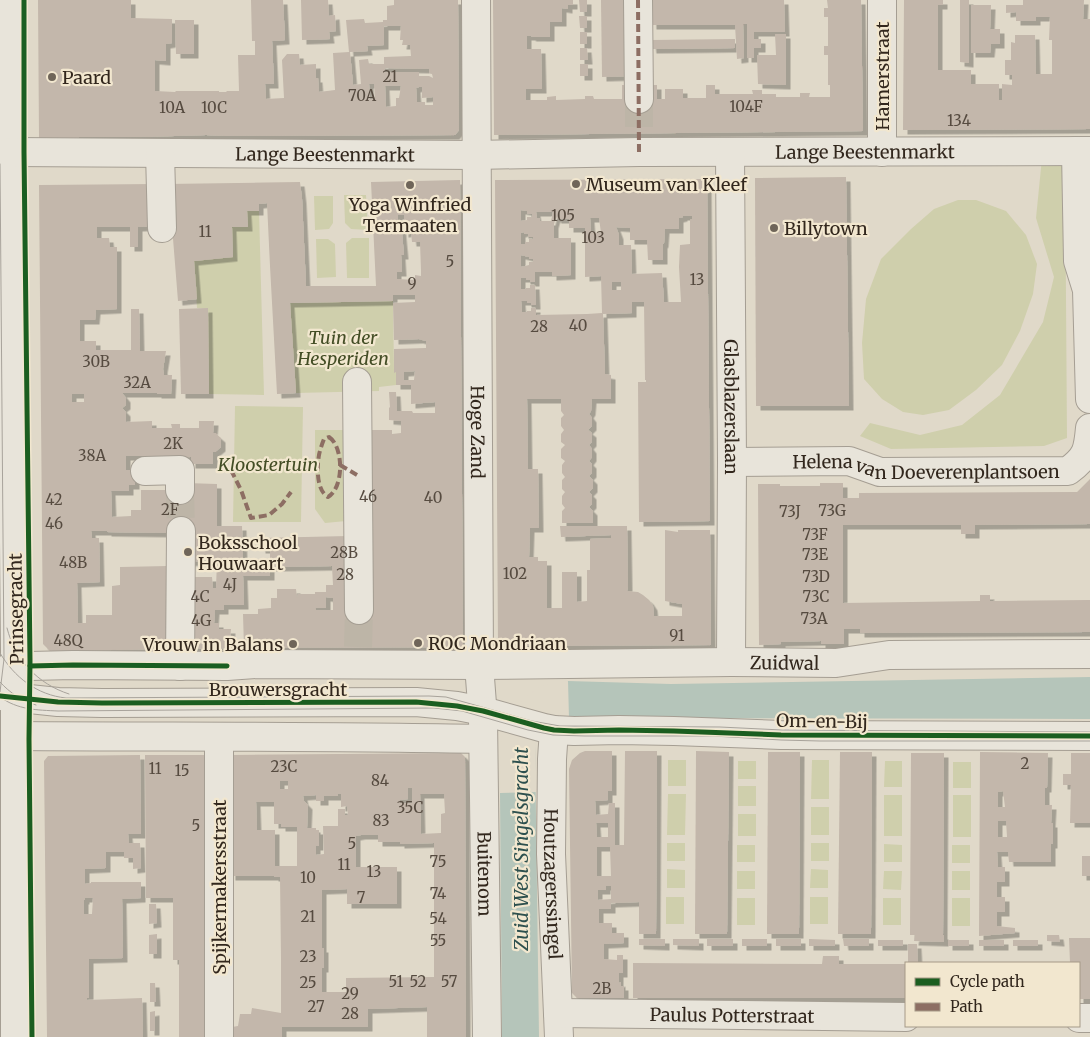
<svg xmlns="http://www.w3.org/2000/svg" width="1090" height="1037" viewBox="0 0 1090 1037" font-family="Merriweather,serif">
  <defs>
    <filter id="shadow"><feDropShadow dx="4.5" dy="4.5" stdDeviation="0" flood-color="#0004"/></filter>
  </defs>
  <rect width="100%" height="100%" fill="#e0d9c9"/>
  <g fill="#cfcfac">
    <path d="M1042,158H1065L1067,438L1044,446L891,449L860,436L870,423L920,435L962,425L1000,395L1043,322L1054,277L1036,218Z"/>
    <path d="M344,195H366L368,230L351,229L345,223Z"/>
    <path d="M314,196H333V223L329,229L315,230Z"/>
    <path d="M958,200H976L1006,211L1026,235L1037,264L1033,294L1020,331L1002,365L976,390L949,410L923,415L903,412L882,399L864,379L862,343L866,299L881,259L911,229L934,209Z"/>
    <path d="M247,211H259L264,395L209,394L208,309L197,308L194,261L233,257L232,227H248Z"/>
    <path d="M352,238H369V278H347L346,243Z"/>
    <path d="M316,239H328L335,244L336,277L317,278Z"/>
    <path d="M393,301L394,372H396V385L379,387V391L296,393L290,303Z"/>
    <path d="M235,406L303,407L301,522H233Z"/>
    <path d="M315,430H346V521L325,523L315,509Z"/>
    <rect x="668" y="760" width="18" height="26"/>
    <path d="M812,760H829V799H811Z"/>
    <rect x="738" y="761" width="18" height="18"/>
    <path d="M885,761H902V787H884Z"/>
    <rect x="953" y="762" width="18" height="26"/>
    <rect x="738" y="786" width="18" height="20"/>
    <path d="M668,794H686L685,835H667Z"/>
    <rect x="884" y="795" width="18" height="41"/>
    <rect x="953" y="795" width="18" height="42"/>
    <rect x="811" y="807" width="18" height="28"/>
    <rect x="738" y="814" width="18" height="22"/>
    <rect x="667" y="843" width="18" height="18"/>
    <rect x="811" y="843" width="18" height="18"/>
    <path d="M884,844L902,845V862H884Z"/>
    <rect x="737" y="845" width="18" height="17"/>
    <rect x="952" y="845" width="18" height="18"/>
    <path d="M667,869L685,870V888H667Z"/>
    <path d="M811,869L828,870V888H810Z"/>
    <rect x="737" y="871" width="18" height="18"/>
    <path d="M884,871H902L901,890L883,889Z"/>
    <rect x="952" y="871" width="18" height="19"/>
    <rect x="666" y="897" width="18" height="27"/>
    <rect x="810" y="897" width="18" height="27"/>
    <rect x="737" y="898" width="18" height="27"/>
    <rect x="883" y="898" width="18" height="27"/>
    <rect x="952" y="898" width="18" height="28"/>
  </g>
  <path fill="#b5c5ba" d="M1090,677V719L569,718L550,722L535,743L539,1037H502L500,793L568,681L671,684Z"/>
  <path fill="#e0d9c9" d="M568,681L569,718L538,737L536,743L535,750L537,792L500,793L501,742L504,728L514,709L525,697L541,686Z"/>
  <g fill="#c3b7ab" fill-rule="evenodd" filter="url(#shadow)">
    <path d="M38,0H131V18L172,19V43L166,44V61L155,60V91L175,92L176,91H219V92H227L226,91H239L238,55H255V41H252L251,0H283L285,40L272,41L274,84H265L266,99L284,98L282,60L287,54H299L300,65L316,64V78H318L319,92L335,90L333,53L349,52L346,20L364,19L365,23L383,22V20H387V6L394,5V0H458L459,130L455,135L227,136L206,135L142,137H79V139H69V138H39ZM384,26H401L400,40H403L402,45H410L411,56L384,57V64H369L368,59L359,60L361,84L353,85L350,52L368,51L367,46L384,45ZM385,68L429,69V73L432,74L433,78L429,76H419V72H385ZM369,84H374L375,99H370ZM385,86H401L399,98H396V106L386,107ZM419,87H422V98L433,97V105H425V102H417L416,88Z"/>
    <path d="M301,0H328L329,16L335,15L336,31L329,32L330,39L302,40Z"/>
    <path d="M493,0H573V5H568V9L562,8V22H550V37H532L531,36H527V49H541L542,89H526V100H547V97L556,96V100L585,99V96H593L594,99H622V85H657V99H665V89H683V98H706V85H715V94H753L752,90H762V94H776V97H800V93H810L809,97H830V85H828V55H824V46H828V17H824V8H828L827,0H861L863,131L494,135Z"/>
    <path d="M579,0H587V12H580Z"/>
    <path d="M601,0H633L634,76L602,77Z"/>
    <path d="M651,0H784L785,32H754V39H761V48H754V58H747V24H743L744,58L737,59L735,25H652Z"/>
    <path d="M904,0H943V5H938V70H971V84H999V100H1002V84L1012,85V75H1005V60H1011V42L1015,43V35H1035L1036,74H1052V40H1049L1050,17H1036V21H1016V12L1006,13V5H1023V0H1084L1083,19H1090V129L903,130Z"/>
    <path d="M960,0H969V63L960,62Z"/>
    <path d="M971,5H991L990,29H1000V44H991L990,53H971Z"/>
    <path d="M579,16H587V28H580Z"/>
    <path d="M175,20H194V54H176Z"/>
    <rect x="580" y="32" width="7" height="12"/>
    <path d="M775,34H786V85L758,84L757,55H776Z"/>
    <path d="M735,39V48L652,49L651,40Z"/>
    <path d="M580,48H587L588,60H580Z"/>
    <rect x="580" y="64" width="8" height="12"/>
    <path d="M846,177L849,406H756L755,178Z"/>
    <path d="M707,179L710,521L639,522L638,382H646V380H645L644,302H632V313L603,314L605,374L611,375V399H592L591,411L589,414L592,418V426L588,430L592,433V442L589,445L592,449V457L589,461L592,464V473L589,476L593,480V488L589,492L592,495V504L589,507L593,511V523H562V511L565,508L562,504V496L565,492L562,489V480L565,477L562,473V465L565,461L561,458V449L565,445L561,442V434L564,430L561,426V418L564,415L561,411V399H527L528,469H538L539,528H530L529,557H538V561H547V608H562V572H577V602L587,601V570H590V539L611,538V535L561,537L560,526H627L628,587L627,591L638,592L643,595L649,600L653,606L654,616H682V604L665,601V530L678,532V530H710L711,645L498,646L495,180ZM521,210L527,211V214H532V217H527V220L521,221ZM536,212H553L551,221H540V218H537ZM683,216H692V219L690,220V244L680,245L679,267L681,302H664L662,273L632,274L631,245H619V235L616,227L630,228V240H647L648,260H663V244L664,243L665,229H679V218L683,217ZM556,217L557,219H569V228H585V277L601,276L602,313L587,314L536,315V308H531V311H527V312H522L521,301H527V303H531V305H536L535,285H530V288H526V289H521V278H526V280H530V282H535V272H552V276L571,275V238H554V224ZM590,218H599L601,233L591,232ZM524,232V234H528V237H533V239H529V242H525V244H521V233ZM521,255L529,257V259H533V262H529V265L521,267ZM612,282H621V290H612Z"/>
    <path d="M460,180L463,647L244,648L243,614H258V609L271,608V598H277V589H296L297,598L298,594H315V592H326V585H333L332,566L270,567V576H243L244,605H224V610H215L214,623H219V629H231L229,648L186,649V577H212L213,588H216L217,560L185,562L174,533L107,532V531H91L92,538H99L100,582L77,583L78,623H86V615H112V586L120,585V567L168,566L174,649L50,651L43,644L39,185L156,184L158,226L138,227V247H130V227H97V238H109L110,247H117V309L96,310L95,320H80V341H96V350H131V309H139L140,351H166L163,369L164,375H172L171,394H157V393H122L126,398V405L122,408L126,412V422L152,421V428H172L171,424H180V428H199V421H214L213,433H215L221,438V447L215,452H213V464H191V457L151,458V456H126V470H135V485H129V491H111L112,517L131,516V510H141V490H174L186,483L217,484V526H242L243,560L270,559V549H261V538L348,536L363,430H392V434L401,433V421L389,420V407L390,408L389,392H396L397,411H412L413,413H435V402L411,404V385H396V372L394,373V349L426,348V341L419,339L394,340L393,303L415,302V295H393V301L290,303L296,393L277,394L270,266L267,203L259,204V211H247L248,227H232L233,257L194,261L197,299L178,301L172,226L165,184L300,182L302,199L306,286H376L371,182ZM398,215H404V233L411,232L412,242H420L421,271V276L415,275V280L397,279V272H402L401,255H404L401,223H398ZM415,371L414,380H404V372ZM72,394H84V402H72ZM326,597L333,598V610H316L315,608H326Z"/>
    <path d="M208,308L209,394H181L179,309Z"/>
    <path d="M1090,479V524L975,525V534H961V525H843V603L980,601V595H990V601L1090,600V632L860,633V629H844V644H821V641L781,642V644L759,645L758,484H780V486H820V483H843V498H859V493L1077,492Z"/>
    <path d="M585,751H612V791H608V800L595,801L596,815L608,814L609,803H615V845H624L625,751H657L656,934H639V902L611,903V909H599V923H612V933H624V943L604,944V959L617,960V955H623V973H619V983L621,982V986H624V998H577L572,993L569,769L572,760L580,753ZM596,823H608V837H597ZM597,847H610L611,876H597ZM606,886H611V899L598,900V890H606Z"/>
    <path d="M696,751L729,752L727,934H695Z"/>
    <path d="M768,752H800L799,934H767Z"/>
    <path d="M840,752H872L871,934H838Z"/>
    <path d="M980,752L1048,753L1047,788H1045V805H1052L1051,823H1053V844H1051V862H1009L1008,852H997L998,867H1005V882H997V897H1005V912H997V926L1015,928V933L979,936ZM1003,791L1005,807H998V792ZM998,821H1006L1007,837H998Z"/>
    <path d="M461,753L465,757L466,1037H427V1007L368,1009V1027H282V1037H232V1027L238,1026L240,1014H251L252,1008L281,1013V959L280,877H274V876H231L230,755ZM280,781H288V789H280ZM408,788H412V803H400V800L408,799ZM338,794H341V807L347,806L348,815H345V809H338V826H323L324,854L316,855V846H319V830H316V828H307L308,805L304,801L303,796L316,795V801H324V796H338ZM420,794H444L445,813L441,814V833L421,834ZM256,802H274V824H281V827H297V866H275V830H257ZM361,835H378V842H400V844L434,843V977L346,978V992H322V968H324V948H322V890L347,889V904H397V867H356V836Z"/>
    <path d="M911,753H944L943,935H927H944V942L914,941L915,935H910Z"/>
    <path d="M1071,753H1090V823H1070L1071,785H1063V774H1071Z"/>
    <path d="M140,755L141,834H128L129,843H140L141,868L133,869V858H124V852H106V868L85,869V884L91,883V882H141V898L122,899L123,958L89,959V998H87V1000L142,998L143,1037H47L44,761L48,756ZM85,898H93L92,914H84V900H85Z"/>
    <path d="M145,755H207L209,1037H179V960H173V898H146Z"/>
    <rect x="1082" y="856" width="8" height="20"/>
    <path d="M149,904H156L157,923L149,924Z"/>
    <path d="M157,934V954H149V935Z"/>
    <path d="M1047,935H1059L1060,942L1047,941Z"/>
    <path d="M1069,938H1090V999H1079V963H1070Z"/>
    <path d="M639,939H665V946L639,945Z"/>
    <path d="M673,939H699V946L673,945Z"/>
    <rect x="707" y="939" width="26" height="7"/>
    <rect x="742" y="939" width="25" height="7"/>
    <rect x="776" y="939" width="25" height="7"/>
    <path d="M809,939L835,940V946H809Z"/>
    <path d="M843,939H869V946H844Z"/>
    <rect x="878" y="940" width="25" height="6"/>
    <rect x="948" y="940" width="21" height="6"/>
    <rect x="979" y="940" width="25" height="6"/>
    <rect x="1013" y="940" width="25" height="6"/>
    <path d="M908,944H917L918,963H908Z"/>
    <path d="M823,956H839V964H906V998H633V963L822,964Z"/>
    <path d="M150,983H155L156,1002H150Z"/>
    <path d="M155,1011V1031H150V1012Z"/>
  </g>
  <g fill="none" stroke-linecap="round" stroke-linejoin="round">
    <g stroke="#bdb5a7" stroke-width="28" stroke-dasharray="28 14" stroke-linecap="butt">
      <path d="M639,99V133"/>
      <path d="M180,490L181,531"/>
      <path d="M358,647L359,610"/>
    </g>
    <g stroke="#a59e93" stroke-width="30">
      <g id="minor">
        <path d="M9,0L15,650V1037"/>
        <path id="s1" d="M476,0L479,665L483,717L487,1037"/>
        <path d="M638,0L639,99"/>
        <path d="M882,0V152"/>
        <path d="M1076,151L1078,261L1087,290L1090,399"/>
        <path id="s2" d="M10,152L475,155L639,152L1090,151"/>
        <path id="s3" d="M730,152L732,462L731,662"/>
        <path d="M160,153L162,228"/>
        <path d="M357,382L359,610"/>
        <path id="s4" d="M732,462L849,461L880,472L1068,471C1087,457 1088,450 1090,428"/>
        <path d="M145,471L180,470V490"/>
        <path d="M180,666L181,531"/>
        <path id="s5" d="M0,672L14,666H30L73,665L227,666L256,664L479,665L731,662L836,663L889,655L1090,654"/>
        <path d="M0,696L58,702L102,703L416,702L457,706L483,711L544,728L554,730L574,731L619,730L674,731L781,735L1090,736"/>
        <path id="s6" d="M554,730L552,759L551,854L559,1037"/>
        <path d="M15,736C171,737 327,736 483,739"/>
        <path d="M219,737V1037"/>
        <path id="s7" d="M558,1013L906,1017"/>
        <path d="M1079,1018H1090"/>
      </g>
    </g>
    <use href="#minor" stroke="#e8e4da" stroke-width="28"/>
    <g stroke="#a8a39b" stroke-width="1">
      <path d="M0,164L4,659L0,692"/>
      <path d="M7,628C15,660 38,684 69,694"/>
      <path d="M0,653C14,677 37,695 66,698L429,696L446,697L532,721L560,726L720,727L782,730L1090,732"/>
      <path d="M0,682C10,693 22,701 36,705"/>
      <path d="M0,697C18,710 37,710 58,711L434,708L462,711L528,730L553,735L585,736H713L781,740L820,741H1090"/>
    </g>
    <g stroke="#8d6e63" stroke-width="4" stroke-dasharray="8 4" stroke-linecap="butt">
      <path d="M638,0L639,152"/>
      <path d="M329,437C344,447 344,488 328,497C316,490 317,467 319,455C320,450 322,444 324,439Z"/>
      <path d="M340,465L357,475"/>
      <path d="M231,470L241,490L251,518L269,515L282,504L291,492"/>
    </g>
    <g stroke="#f2e7cf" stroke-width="8">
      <g id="cycleway">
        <path d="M24,0V152L30,661L29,739L32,1037"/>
        <path d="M30,666L73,665L227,666"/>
        <path d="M0,696L58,702L102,703L416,702L457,706L483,711L544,728L554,730L574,731L619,730L674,731L781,735L1090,736"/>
      </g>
    </g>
    <use href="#cycleway" stroke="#1b5e20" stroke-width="5"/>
  </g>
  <g fill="#6f6559" stroke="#f2e7cf" stroke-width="2">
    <circle cx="52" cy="77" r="5"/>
    <circle cx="576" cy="184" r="5"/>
    <circle cx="410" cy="185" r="5"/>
    <circle cx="774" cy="228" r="5"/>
    <circle cx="188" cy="552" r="5"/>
    <circle cx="418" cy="643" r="5"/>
    <circle cx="293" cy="644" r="5"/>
  </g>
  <g text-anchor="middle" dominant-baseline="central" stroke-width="4.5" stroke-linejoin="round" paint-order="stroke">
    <g font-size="15" fill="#564b40">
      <text x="390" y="76">21</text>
      <text x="362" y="95">70A</text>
      <text x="746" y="106">104F</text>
      <text x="172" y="107">10A</text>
      <text x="214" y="107">10C</text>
      <text x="959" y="120">134</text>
      <text x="563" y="215">105</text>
      <text x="205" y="231">11</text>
      <text x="593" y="237">103</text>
      <text x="450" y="261">5</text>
      <text x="697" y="279">13</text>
      <text x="412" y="283">9</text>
      <text x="578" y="325">40</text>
      <text x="539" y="326">28</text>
      <text x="96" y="361">30B</text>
      <text x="137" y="382">32A</text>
      <text x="173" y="443">2K</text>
      <text x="92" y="455">38A</text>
      <text x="368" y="496">46</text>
      <text x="433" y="497">40</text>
      <text x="54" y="499">42</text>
      <text x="170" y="509">2F</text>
      <text x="832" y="510">73G</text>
      <text x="790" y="511">73J</text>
      <text x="54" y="523">46</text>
      <text x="815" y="534">73F</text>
      <text x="344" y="552">28B</text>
      <text x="815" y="554">73E</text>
      <text x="73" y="562">48B</text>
      <text x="515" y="573">102</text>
      <text x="345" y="574">28</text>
      <text x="816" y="576">73D</text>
      <text x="230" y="584">4J</text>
      <text x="200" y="596">4C</text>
      <text x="816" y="596">73C</text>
      <text x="814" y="618">73A</text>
      <text x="201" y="620">4G</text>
      <text x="677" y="635">91</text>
      <text x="68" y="640">48Q</text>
      <text x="1025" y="763">2</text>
      <text x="284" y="766">23C</text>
      <text x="155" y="768">11</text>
      <text x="182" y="770">15</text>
      <text x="380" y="780">84</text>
      <text x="410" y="807">35C</text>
      <text x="381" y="820">83</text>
      <text x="196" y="825">5</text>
      <text x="352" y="843">5</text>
      <text x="438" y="861">75</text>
      <text x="344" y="864">11</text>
      <text x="374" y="871">13</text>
      <text x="308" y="877">10</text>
      <text x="438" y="893">74</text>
      <text x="361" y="897">7</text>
      <text x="308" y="916">21</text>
      <text x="438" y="918">54</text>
      <text x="438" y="940">55</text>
      <text x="308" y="956">23</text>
      <text x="396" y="981">51</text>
      <text x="418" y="981">52</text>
      <text x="449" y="981">57</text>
      <text x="308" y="982">25</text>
      <text x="602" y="988">2B</text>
      <text x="350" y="993">29</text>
      <text x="316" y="1006">27</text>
      <text x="350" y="1013">28</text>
    </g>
    <g font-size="18" fill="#32271d" stroke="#f2e7cf">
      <text transform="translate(882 76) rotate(-90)">Hamerstraat</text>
      <text stroke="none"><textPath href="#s2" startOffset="855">Lange Beestenmarkt</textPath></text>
      <text stroke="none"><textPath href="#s2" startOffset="315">Lange Beestenmarkt</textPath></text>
      <text stroke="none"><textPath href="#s3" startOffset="255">Glasblazerslaan</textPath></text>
      <text stroke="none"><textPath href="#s1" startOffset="432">Hoge Zand</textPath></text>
      <text stroke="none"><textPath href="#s4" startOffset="195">Helena van Doeverenplantsoen</textPath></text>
      <text transform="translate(16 609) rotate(-91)">Prinsegracht</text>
      <text stroke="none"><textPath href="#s5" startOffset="786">Zuidwal</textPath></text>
      <text x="278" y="689">Brouwersgracht</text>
      <text transform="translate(822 721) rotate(1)">Om-en-Bij</text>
      <text stroke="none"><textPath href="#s1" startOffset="874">Buitenom</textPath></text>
      <text stroke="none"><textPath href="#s6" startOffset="154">Houtzagerssingel</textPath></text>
      <text transform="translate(219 887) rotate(-90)">Spijkermakersstraat</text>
      <text stroke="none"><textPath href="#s7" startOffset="174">Paulus Potterstraat</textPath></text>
    </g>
    <g font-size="18" fill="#32271d" stroke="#f2e7cf" text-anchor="start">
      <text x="62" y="77">Paard</text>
      <text x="586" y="184">Museum van Kleef</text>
      <text x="410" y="204" text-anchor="middle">Yoga Winfried<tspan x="410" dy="21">Termaaten</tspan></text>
      <text x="784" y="228">Billytown</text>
      <text x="198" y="542">Boksschool<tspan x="198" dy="21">Houwaart</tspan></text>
      <text x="428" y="643">ROC Mondriaan</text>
      <text x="283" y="644" text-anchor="end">Vrouw in Balans</text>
    </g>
    <g font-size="18" font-style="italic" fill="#434d25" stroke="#f2e7cf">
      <text x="343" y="337">Tuin der<tspan x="343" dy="21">Hesperiden</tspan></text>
      <text x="268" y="464">Kloostertuin</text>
    </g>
    <g font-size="19" font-style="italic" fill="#2d504e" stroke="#f2e7cf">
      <text transform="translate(521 849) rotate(-90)">Zuid West Singelsgracht</text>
    </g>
  </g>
  <rect x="905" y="962" width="175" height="65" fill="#f2e7cf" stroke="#a59a88"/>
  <rect x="915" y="978" width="25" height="8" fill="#1b5e20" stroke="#a59a88"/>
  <text x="950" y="987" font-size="15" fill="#32271d">Cycle path</text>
  <rect x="915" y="1003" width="25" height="8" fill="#8d6e63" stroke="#a59a88"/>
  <text x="950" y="1012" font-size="15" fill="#32271d">Path</text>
</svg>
